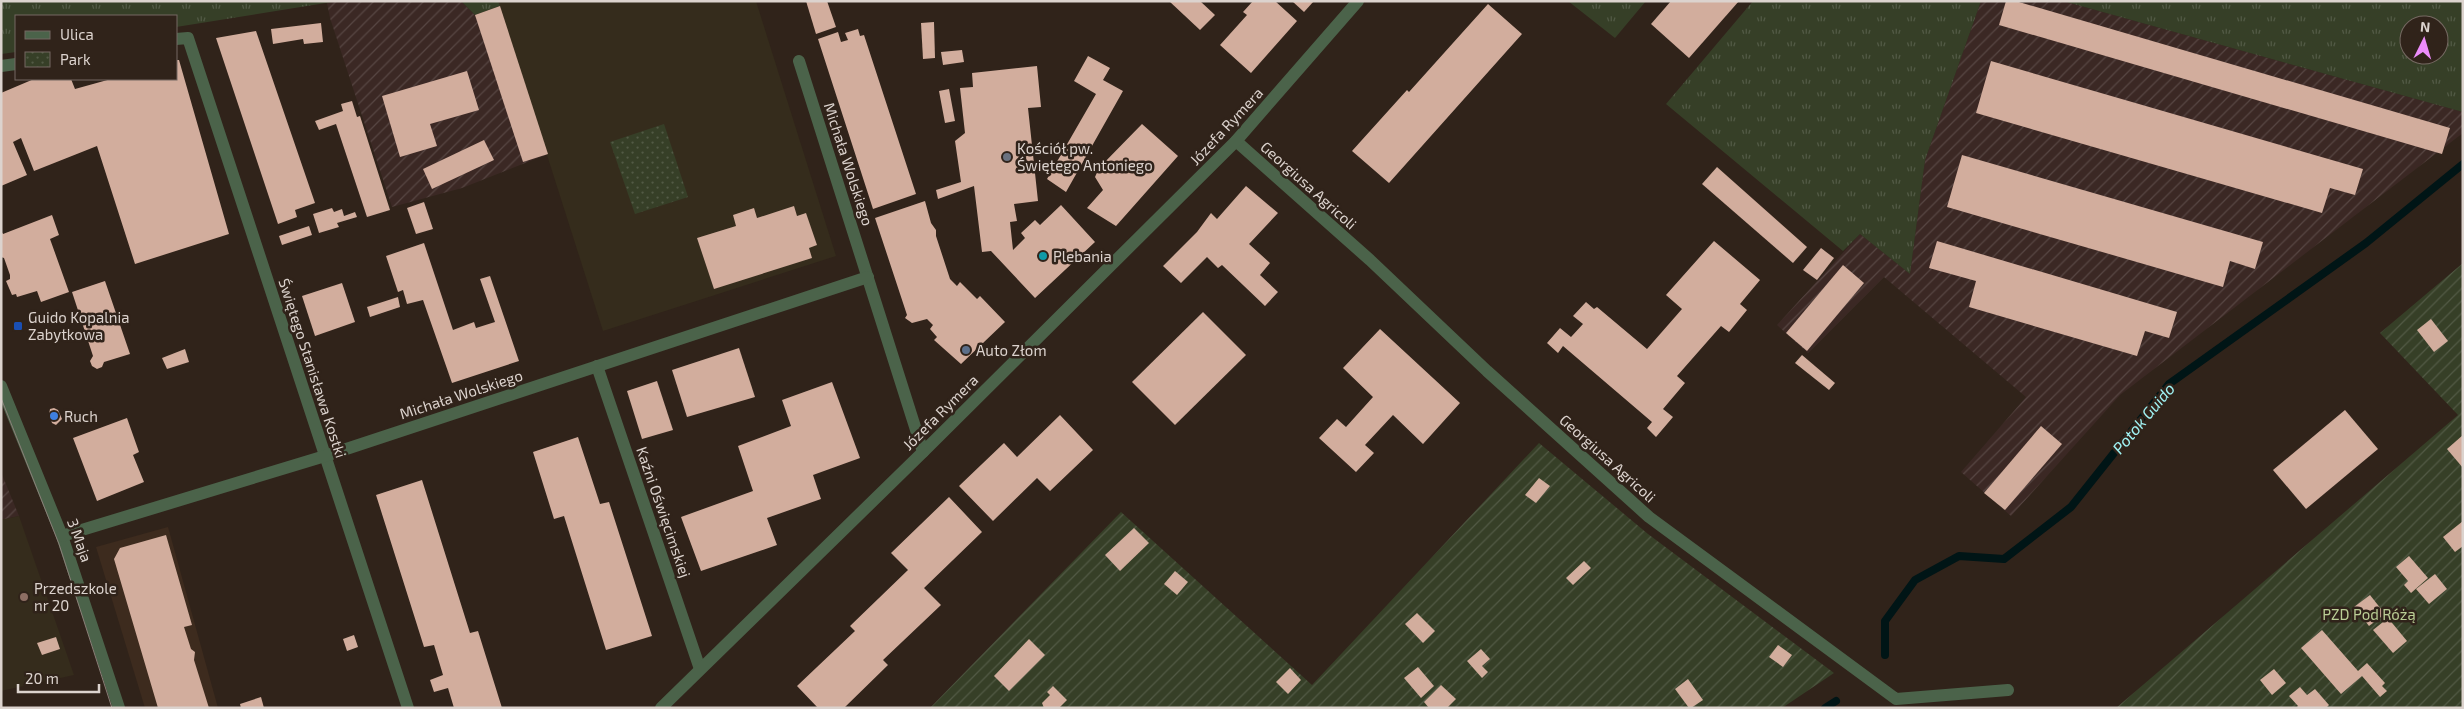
<svg xmlns="http://www.w3.org/2000/svg" width="2464" height="709" viewBox="0 0 2464 709" font-family="'Exo 2',sans-serif">
  <defs>
    <pattern id="industrial-furrows" width="10" height="10" patternUnits="userSpaceOnUse" patternTransform="scale(1.25)"><rect width="10" height="10" fill="#3b2824"/><path d="M-1 1l2-2M0 10L10 0M9 11l2-2" fill="none" stroke="#574643"/></pattern>
    <pattern id="grass-tufts" width="24" height="20" patternUnits="userSpaceOnUse" patternTransform="scale(1.25)"><rect width="24" height="20" fill="#363f27"/><path d="M3 7l-1-3M5 7V3M7 7l1-3M15 17l-1-3M17 17v-4M19 17l1-3" fill="none" stroke="#525a45"/></pattern>
    <pattern id="park-dots" width="8" height="8" patternUnits="userSpaceOnUse" patternTransform="scale(1.25)"><rect width="8" height="8" fill="#363f27"/><path d="M2 2h.1M6 6h.1" fill="none" stroke="#525a45" stroke-width="1.8" stroke-linecap="round"/></pattern>
    <pattern id="garden-furrows" width="10" height="10" patternUnits="userSpaceOnUse" patternTransform="scale(1.25)"><rect width="10" height="10" fill="#363f27"/><path d="M-1 1l2-2M0 10L10 0M9 11l2-2" fill="none" stroke="#525a45"/></pattern>
  </defs>
  <rect width="100%" height="100%" fill="#30231a"/>
  <path fill="#3d2b1e" d="M168,527L218,708H145L96,547Z"/>
  <g fill="url(#industrial-furrows)">
    <path d="M338,1H461L475,15L500,6L548,154L462,188L392,207L330,18L327,3Z"/>
    <path d="M1981,1H2063L2463,112V133L2120,395L2011,516L1961,472L2026,397L1884,277L1808,353L1777,325L1860,234L1910,274L1925,160Z"/>
    <path d="M1,472L19,516L1,520Z"/>
  </g>
  <g fill="#352c1c">
    <path d="M498,1H756L836,256L603,331Z"/>
    <path d="M19,516L74,675L1,691V520Z"/>
  </g>
  <g fill="url(#grass-tufts)" fill-rule="evenodd">
    <path d="M1,1H338L176,27V16H16V52L1,54Z"/>
    <path d="M461,1H498L500,6L475,15Z"/>
    <path d="M1568,1H1646L1615,38Z"/>
    <path d="M1753,1H1981L1925,160L1910,274L1860,234L1843,251L1666,104Z"/>
    <path d="M2063,1H2463V112ZM2409,25H2439V55H2409Z"/>
  </g>
  <path fill="url(#park-dots)" d="M664,124L688,197L635,214L610,142Z"/>
  <g fill="url(#garden-furrows)">
    <path d="M2463,263V708H2116L2458,415L2380,333Z"/>
    <path d="M1539,443L1648,534L1834,673L1782,708H930L1121,512L1312,685Z"/>
  </g>
  <g fill="none" stroke-linecap="round" stroke-linejoin="round">
    <g stroke="#001516" stroke-width="8">
      <path d="M1885,655V621L1915,580L1959,556L2004,559L2071,507L2169,384L2366,243L2463,164"/>
      <path d="M1825,708L1836,701"/>
    </g>
  </g>
  <g fill="#d2ad9d">
    <path d="M806,1H827L836,27L816,34Z"/>
    <path d="M1169,1H1200L1215,15L1200,30Z"/>
    <path d="M1253,1H1275L1297,21L1251,73L1220,45L1247,15L1243,12Z"/>
    <path d="M1292,1H1314L1304,12Z"/>
    <path d="M1671,1H1739L1689,58L1651,24Z"/>
    <path d="M2006,1L2019,2L2450,128L2442,154L1999,25Z"/>
    <path d="M1488,4L1522,34L1389,183L1352,151L1407,90L1409,92Z"/>
    <path d="M500,6L548,154L523,162L475,15Z"/>
    <path d="M934,22L935,58L923,59L921,23Z"/>
    <path d="M321,23L323,42L304,44L303,39L273,44L271,29Z"/>
    <path d="M858,29L860,36L864,35L916,194L873,209L818,39L838,32L841,42L848,40L845,33Z"/>
    <path d="M256,31L315,203L295,210L297,217L278,224L216,38Z"/>
    <path d="M962,50L964,62L943,65L941,52Z"/>
    <path d="M1088,56L1110,68L1103,80L1123,91L1066,192L1047,179L1096,94L1074,81Z"/>
    <path d="M176,60H179L229,234L135,264L97,146L34,171L21,138L13,142L27,175L1,186V93L34,79H71L75,89L111,79H176Z"/>
    <path d="M1991,61L2363,169L2355,195L2330,188L2322,213L1976,113Z"/>
    <path d="M1037,66L1041,107L1028,108L1038,201L1014,204L1017,221L1010,222L1013,250L1025,238L1021,233L1035,220L1040,225L1061,205L1095,242L1035,298L991,251L982,252L974,186L938,199L936,190L961,182L955,141L965,133L960,88L973,87L972,73Z"/>
    <path d="M467,71L479,110L430,124L437,146L400,157L382,96Z"/>
    <path d="M949,89L955,121L945,123L939,91Z"/>
    <path d="M352,101L357,117L360,116L390,210L367,217L336,124L319,130L315,121L343,111L341,104Z"/>
    <path d="M1142,124L1178,156L1116,226L1087,208L1103,190L1095,177L1099,168Z"/>
    <path d="M484,140L494,160L432,189L423,169Z"/>
    <path d="M1962,155L2263,242L2255,269L2230,261L2223,287L1947,207Z"/>
    <path d="M1717,167L1807,247L1793,263L1702,184Z"/>
    <path d="M1246,186L1278,213L1249,244L1270,263L1260,275L1278,292L1265,306L1222,265L1218,268L1207,257L1181,283L1163,266L1197,232L1211,213L1217,219Z"/>
    <path d="M925,201L931,223L936,230V236L950,279L957,286L960,282L977,299L980,296L1005,322L961,364L934,340L937,337L930,329L933,325L927,319L912,323L905,318L907,315L875,218Z"/>
    <path d="M424,202L433,229L416,234L407,208Z"/>
    <path d="M794,206L797,216L806,213L817,245L809,248L812,258L714,289L697,238L736,226L733,215L754,208L757,218Z"/>
    <path d="M332,208L334,212L342,209L344,216L355,212L357,217L337,223L339,227L319,233L313,214Z"/>
    <path d="M52,215L59,235L50,239L69,292L41,302L37,291L17,297L16,294L12,295L6,281L10,279V275L4,258L1,257V231L3,234Z"/>
    <path d="M309,226L312,235L282,245L279,236Z"/>
    <path d="M1714,241L1760,280L1740,304L1747,310L1729,332L1721,326L1677,376L1685,383L1663,409L1673,417L1656,437L1647,428L1652,422L1563,346L1558,353L1547,343L1560,328L1571,337L1583,324L1573,316L1586,302L1594,309L1597,307L1647,349L1682,309L1666,295Z"/>
    <path d="M1937,241L2177,312L2169,338L2145,331L2137,356L1969,307L1976,281L1929,268Z"/>
    <path d="M424,243L453,330L474,322L476,328L495,322L480,279L490,276L519,361L452,383L423,300L407,304L403,290L398,292L386,256Z"/>
    <path d="M1821,248L1834,258L1817,280L1803,270Z"/>
    <path d="M1843,265L1864,283L1807,351L1786,333Z"/>
    <path d="M105,281L130,354L104,362L102,367L97,369L92,366L90,361L93,356L72,292Z"/>
    <path d="M342,283L355,322L315,336L302,296Z"/>
    <path d="M398,297L400,307L370,317L367,307Z"/>
    <path d="M1203,312L1246,355L1175,425L1132,382Z"/>
    <path d="M2431,319L2448,341L2434,352L2417,330Z"/>
    <path d="M1380,329L1460,403L1423,444L1393,415L1365,445L1374,453L1356,472L1319,438L1337,419L1346,427L1373,397L1343,368Z"/>
    <path d="M739,348L755,397L687,417L672,370Z"/>
    <path d="M185,349L189,362L167,369L162,358Z"/>
    <path d="M1802,355L1835,383L1829,390L1795,363Z"/>
    <path d="M657,381L673,430L642,439L627,391Z"/>
    <path d="M832,382L860,458L813,475L821,499L767,518L777,545L701,571L681,517L753,491L738,446L791,426L782,400Z"/>
    <path d="M54,408L58,410L62,419L56,425L52,423L49,414L50,409Z"/>
    <path d="M2345,410L2378,449L2306,509L2273,470Z"/>
    <path d="M1060,415L1093,450L1050,491L1037,478L993,521L959,486L1004,443L1017,457Z"/>
    <path d="M127,418L139,452L133,455L144,482L97,501L73,438Z"/>
    <path d="M2041,426L2062,444L2005,510L1984,493Z"/>
    <path d="M2463,435V468L2447,449Z"/>
    <path d="M578,437L600,504L609,502L652,636L606,650L564,516L554,519L533,452Z"/>
    <path d="M1539,478L1550,486L1536,503L1525,495Z"/>
    <path d="M422,480L470,633L478,631L502,708H454L448,688L434,692L430,680L443,675L434,645L424,647L376,495Z"/>
    <path d="M949,497L982,532L924,588L941,605L883,660L888,665L844,708H818L797,686L855,631L850,626L908,570L891,553Z"/>
    <path d="M2463,521V546L2455,552L2443,537Z"/>
    <path d="M1134,528L1149,543L1120,571L1105,555Z"/>
    <path d="M166,535L192,625L184,627L191,649L195,652L194,660L209,708H158L114,559L120,548Z"/>
    <path d="M2409,556L2428,578L2411,593L2404,585L2408,581L2396,567Z"/>
    <path d="M1584,561L1591,568L1573,585L1566,578Z"/>
    <path d="M1175,571L1188,582L1177,595L1164,584Z"/>
    <path d="M2435,574L2447,589L2429,604L2416,589Z"/>
    <path d="M2370,595L2385,614L2369,626L2354,607Z"/>
    <path d="M1417,613L1435,631L1423,643L1405,624Z"/>
    <path d="M2388,618L2407,641L2393,653L2373,630Z"/>
    <path d="M2322,630L2358,671L2367,663L2385,683L2382,686L2387,691L2380,697L2362,676L2341,694L2301,648Z"/>
    <path d="M354,635L358,647L347,651L343,639Z"/>
    <path d="M56,637L60,649L42,655L37,643Z"/>
    <path d="M1029,639L1045,655L1009,691L994,676Z"/>
    <path d="M1778,645L1792,655L1783,667L1769,657Z"/>
    <path d="M1481,649L1490,659L1482,666L1488,672L1482,678L1467,661Z"/>
    <path d="M1418,667L1434,686L1421,698L1404,678Z"/>
    <path d="M1290,668L1301,680L1288,694L1276,682Z"/>
    <path d="M2274,669L2286,683L2272,695L2260,680Z"/>
    <path d="M1688,679L1703,700L1691,708H1689L1675,689Z"/>
    <path d="M1441,685L1456,699L1447,708H1429L1424,702Z"/>
    <path d="M1053,686L1067,700L1059,708H1044L1042,703L1050,695L1047,692Z"/>
    <path d="M2300,687L2307,695L2315,689L2329,705L2326,708H2296L2298,706L2289,696Z"/>
    <path d="M261,697L264,708H241L240,704Z"/>
  </g>
  <g fill="none" stroke-linecap="round" stroke-linejoin="round">
    <g stroke="#4b634a" stroke-width="12">
      <path d="M176,39L188,38L408,708"/>
      <path d="M799,61L923,452"/>
      <path d="M1,66L16,64"/>
      <path d="M1236,141L1370,260L1487,371L1649,517L1896,699L2008,690"/>
      <path d="M597,366L700,669"/>
      <path d="M1,386L62,536L119,708"/>
      <path d="M62,536L325,456L868,277"/>
      <path d="M661,708L923,452L1236,141L1358,1"/>
    </g>
    <path stroke="#8a7f78" stroke-width="1" d="M1,398L59,544L112,708"/>
  </g>
  <circle fill="#6b7280" stroke="#30231a" stroke-width="2" cx="1007" cy="157" r="5"/>
  <circle fill="#0f9aa8" stroke="#30231a" stroke-width="2" cx="1043" cy="256" r="5"/>
  <rect fill="#1a4fb4" stroke="#30231a" stroke-width="2" x="13" y="321" width="10" height="10" rx="2.5"/>
  <circle fill="#5c6f8a" stroke="#30231a" stroke-width="2" cx="966" cy="350" r="5"/>
  <circle fill="#3f7fe0" stroke="#30231a" stroke-width="2" cx="54" cy="416" r="5"/>
  <circle fill="#8d6e63" stroke="#30231a" stroke-width="2" cx="24" cy="597" r="5"/>
  <g text-anchor="middle" dominant-baseline="central" stroke-width="5" stroke-linejoin="round" paint-order="stroke">
    <g font-size="15" fill="#dcd3ce" stroke="#30231a">
      <text transform="translate(1226 126) rotate(-47)">Józefa Rymera</text>
      <text transform="translate(849 164) rotate(72)">Michała Wolskiego</text>
      <text transform="translate(1309 185) rotate(42)">Georgiusa Agricoli</text>
      <text transform="translate(313 368) rotate(72)">Świętego Stanisława Kostki</text>
      <text transform="translate(461 394) rotate(-18)">Michała Wolskiego</text>
      <text transform="translate(940 412) rotate(-45)">Józefa Rymera</text>
      <text transform="translate(1608 458) rotate(42)">Georgiusa Agricoli</text>
      <text transform="translate(664 512) rotate(71)">Kaźni Oświęcimskiej</text>
      <text transform="translate(80 540) rotate(70)">3 Maja</text>
    </g>
    <g font-size="15" fill="#dcd3ce" stroke="#30231a" text-anchor="start">
      <text x="1017" y="148">Kościół pw.<tspan x="1017" dy="17">Świętego Antoniego</tspan></text>
      <text x="1053" y="256">Plebania</text>
      <text x="28" y="317">Guido Kopalnia<tspan x="28" dy="17">Zabytkowa</tspan></text>
      <text x="976" y="350">Auto Złom</text>
      <text x="64" y="416">Ruch</text>
      <text x="34" y="588">Przedszkole<tspan x="34" dy="17">nr 20</tspan></text>
    </g>
    <g font-size="15" fill="#bace95" stroke="#30231a">
      <text x="2369" y="614">PZD Pod Różą</text>
    </g>
    <g font-size="16" font-style="italic" fill="#a0f2f3" stroke="#30231a">
      <text transform="translate(2143 418) rotate(-50)">Potok Guido</text>
    </g>
  </g>
  <rect width="2464" height="709" fill="none" stroke="#dcd3ce" stroke-width="5"/>
  <rect x="15" y="15" width="162" height="65" fill="#30231a" stroke="#756962"/>
  <rect x="25" y="31" width="25" height="8" fill="#4b634a" stroke="#756962"/>
  <text x="60" y="40" font-size="15" fill="#dcd3ce">Ulica</text>
  <rect x="25" y="52" width="25" height="15" fill="url(#park-dots)" stroke="#756962"/>
  <text x="60" y="65" font-size="15" fill="#dcd3ce">Park</text>
  <g transform="translate(2424 40) rotate(5)"><circle r="24" fill="#30231a" stroke="#756962"/>
  <path d="M0-4L9 19L0 12L-9 19Z" fill="#ec8cfa"/>
  <text y="-8" font-size="14" font-weight="bold" text-anchor="middle" fill="#dcd3ce">N</text>
  </g>
  <path d="M18 684v8h81v-8" fill="none" stroke="#dcd3ce" stroke-width="2.5"/>
  <text x="25" y="684" font-size="15" fill="#dcd3ce" stroke="#30231a" stroke-width="4" paint-order="stroke">20 m</text>
</svg>
